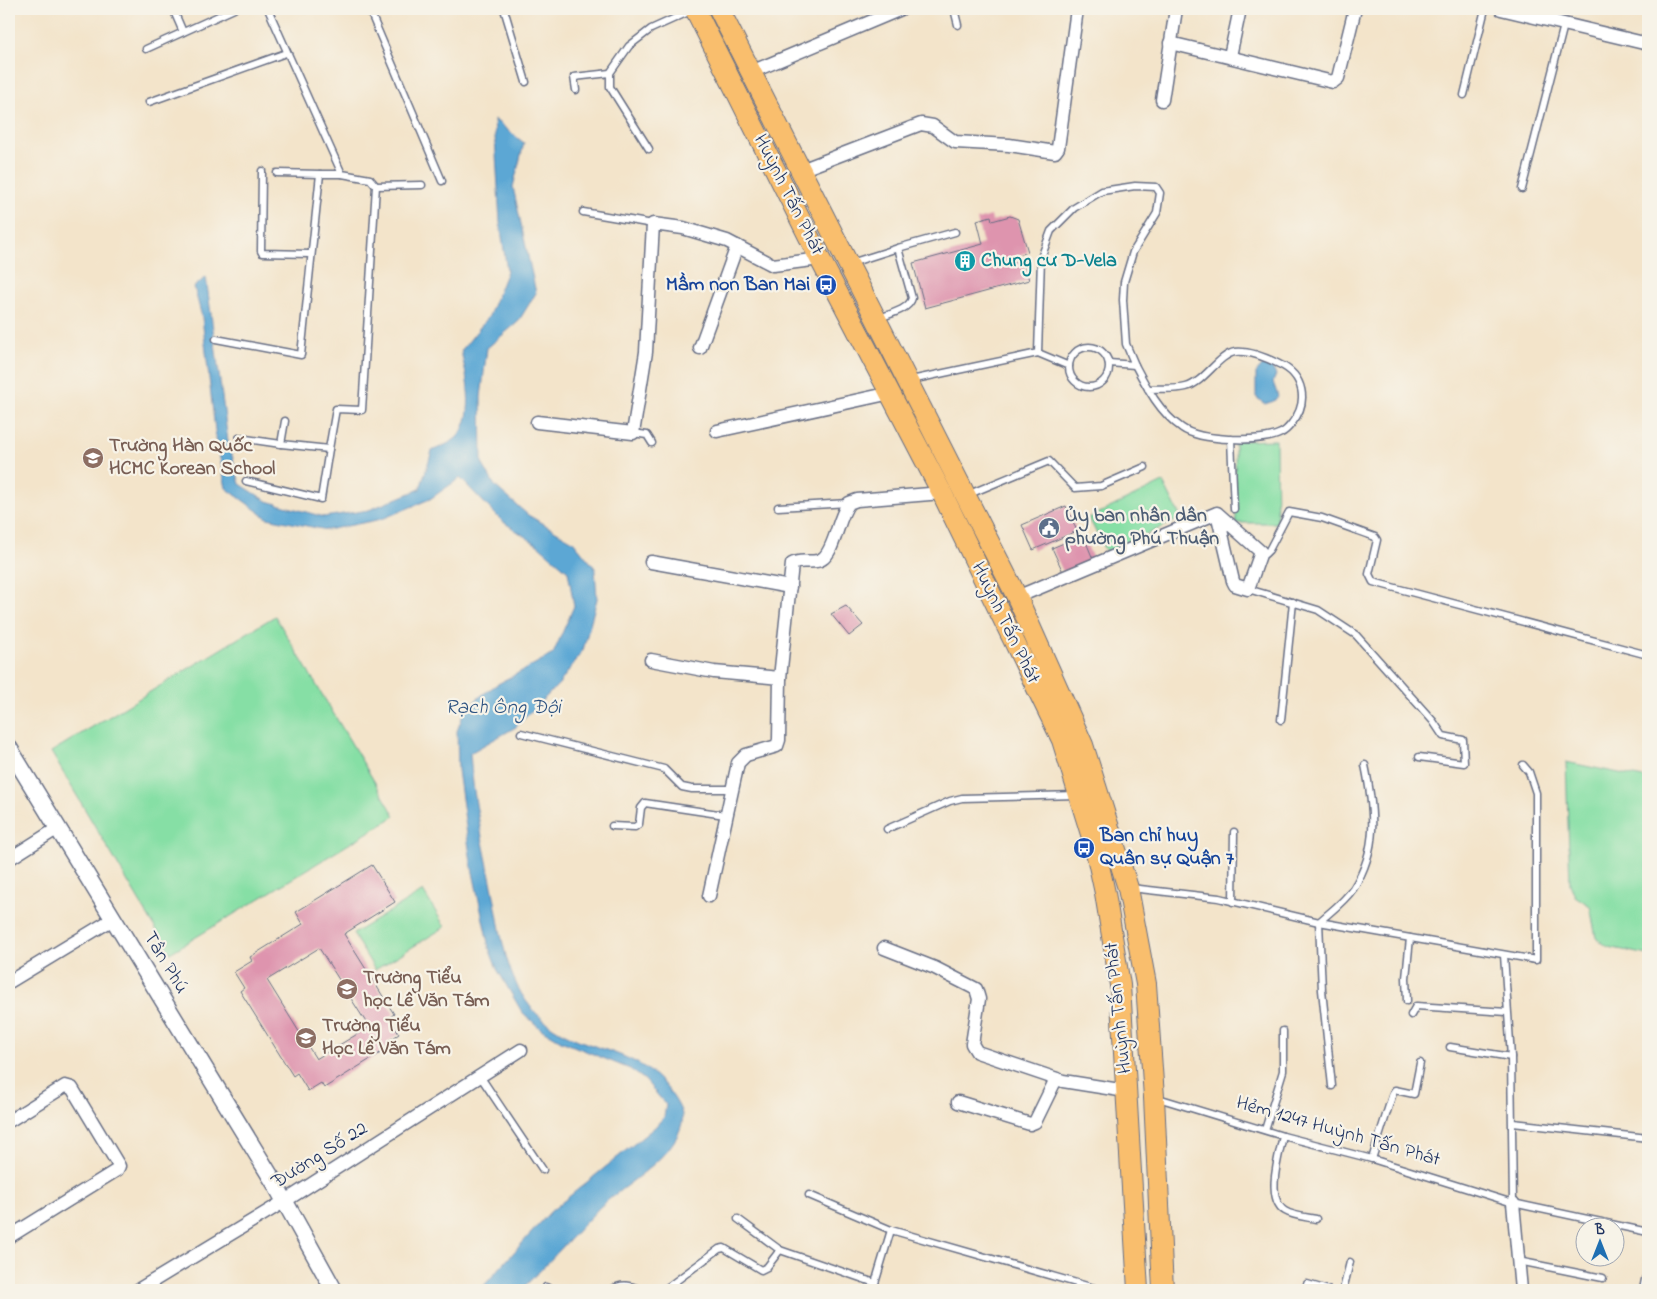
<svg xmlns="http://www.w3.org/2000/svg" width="1657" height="1299" viewBox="0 0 1657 1299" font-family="'Indie Flower',sans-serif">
  <rect width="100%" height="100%" fill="#f7f3e8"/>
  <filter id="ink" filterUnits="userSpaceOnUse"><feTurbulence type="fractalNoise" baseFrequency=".02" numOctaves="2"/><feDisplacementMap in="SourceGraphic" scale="10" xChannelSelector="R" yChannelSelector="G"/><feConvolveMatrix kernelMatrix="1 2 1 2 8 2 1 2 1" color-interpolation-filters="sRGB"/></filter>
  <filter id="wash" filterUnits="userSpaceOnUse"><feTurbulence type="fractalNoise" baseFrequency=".0096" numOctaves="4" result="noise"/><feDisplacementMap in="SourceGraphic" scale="20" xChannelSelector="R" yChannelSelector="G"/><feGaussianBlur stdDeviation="1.12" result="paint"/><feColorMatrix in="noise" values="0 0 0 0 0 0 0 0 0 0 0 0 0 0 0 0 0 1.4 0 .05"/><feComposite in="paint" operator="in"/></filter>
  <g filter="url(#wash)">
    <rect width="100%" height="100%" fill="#f3e4ca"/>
    <g fill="#86dfa5" stroke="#508782">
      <path d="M1276,440L1277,523H1236L1235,441Z"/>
      <path d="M1163,482L1181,518L1107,554L1089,518Z"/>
      <path d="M275,616L395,816L170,953L51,752Z"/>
      <path d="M1566,762L1648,779V955L1608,947L1596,938L1590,906L1575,896L1570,884Z"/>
      <path d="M423,891L445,927L375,970L353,934Z"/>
    </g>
    <g fill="#5ca7d4" stroke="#3c6b99">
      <path d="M494,119L524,143L513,187L536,293L518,322L487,348L481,397L482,463L495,486L528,515L573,541L595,568L597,599L583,650L559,684L516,727L470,753C473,800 484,845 493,891C501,932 505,981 536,1013C579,1057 639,1041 674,1098C679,1106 684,1114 682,1123C674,1159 624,1184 599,1208C573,1235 548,1264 521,1290H480L550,1212L655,1127L664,1117L666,1105L645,1080L630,1069L561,1041L541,1029L522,1012L497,969L489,948L471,863L458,770L457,731L464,712L478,698L496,685L553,654L574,606L568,571L539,546L502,521L460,478L430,499L382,519L327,530L267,518L226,488L216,439L202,317L194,287L206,277L228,441L240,484L267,501L324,517L369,510L420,489L432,451C440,447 454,442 459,435C476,413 466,374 461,351L489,316L507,271L500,223Z"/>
      <path d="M1270,364L1276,375L1273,382L1278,396L1274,401L1265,404L1256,397V373L1263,365Z"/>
    </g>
    <g id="blocks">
      <g fill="#de94ae" fill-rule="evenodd">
        <path d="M991,216L992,221L1010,216L1018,219L1028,252L1009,258L1010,263L1023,260L1029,280L925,308L913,263L983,244L977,220Z"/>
        <path d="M1066,506L1077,531L1033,550L1022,525Z"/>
        <path d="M1083,535L1093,559L1063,572L1052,548Z"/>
        <path d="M846,606L863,625L849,636L831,614Z"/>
        <path d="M372,865L395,902L344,934L394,1014L389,1018L399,1034L387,1042L390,1047L324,1088L321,1083L308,1091L297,1073L293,1076L240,991L244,988L234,972L252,961L250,957L303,924L296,912ZM319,948L369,1027L316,1059L267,980Z"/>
      </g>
    </g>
  </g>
  <g filter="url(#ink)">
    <use href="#blocks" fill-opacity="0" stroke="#676e84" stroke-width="1"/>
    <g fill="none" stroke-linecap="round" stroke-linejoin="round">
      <g stroke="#676e84" stroke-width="9">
        <g id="service">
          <path d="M173,9L183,32"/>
          <path d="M268,9L342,174L370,179L376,186L362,410L336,409L329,449L281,444L285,421"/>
          <path d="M369,9L442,181"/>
          <path d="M504,9L526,82"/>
          <path d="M954,9L958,25"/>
          <path d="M146,49L234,9"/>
          <path d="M576,90L574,77L610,73"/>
          <path d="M1464,95L1485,9"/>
          <path d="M149,102L286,53"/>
          <path d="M649,149L610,87V73L629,46L651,29L693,10"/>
          <path d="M262,171L261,251L262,253L310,254"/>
          <path d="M277,173L320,174"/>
          <path d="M376,186L422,185"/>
          <path d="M1522,189L1564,25"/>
          <path d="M583,212L653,224"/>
          <path d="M898,248L955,232"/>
          <path d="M851,263L898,248L912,298C909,310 889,314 879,318"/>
          <path d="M216,339L301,355L320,174H342"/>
          <circle cx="1089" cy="367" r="20"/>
          <path d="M1038,353L1041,258L1051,231L1074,208L1102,191L1135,186L1156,187L1160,193L1157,213L1133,252L1124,282L1123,300L1126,344L1135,365L1109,363"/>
          <path d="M1135,365C1147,388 1160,413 1182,428C1200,441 1262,443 1281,433C1286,431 1289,427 1292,423C1309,402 1304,375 1279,364C1267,358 1248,350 1235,352C1218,355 1205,382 1186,387C1175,390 1160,388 1148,389"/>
          <path d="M911,380L1038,353L1069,366"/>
          <path d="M633,433L647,435L652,443"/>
          <path d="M239,438L281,444"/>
          <path d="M1231,439L1234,509"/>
          <path d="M246,481L321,499L329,449"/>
          <path d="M967,495L1049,461L1075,488L1101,486L1145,467"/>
          <path d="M778,507L849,503"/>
          <path d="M1261,552L1265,554L1269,550L1289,512L1322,518L1375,537L1377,540L1369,574L1373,582L1648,655"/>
          <path d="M1248,589L1318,610L1356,635L1433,721L1443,736L1463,740L1464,763L1419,757"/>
          <path d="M1281,720L1293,602"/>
          <path d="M521,733L664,769L682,787L692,789H732"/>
          <path d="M612,826L635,827L639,824L641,808L645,803L725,815"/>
          <path d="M887,829L950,801L962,798L1077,795"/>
          <path d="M1131,888L1219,898L1319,922L1536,960V793L1529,772L1523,765"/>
          <path d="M1233,902L1234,832"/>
          <path d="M1504,955L1511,1057L1513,1203"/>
          <path d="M1407,1001L1406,978L1410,938"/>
          <path d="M1411,1015L1416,1006L1507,1012"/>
          <path d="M1450,1047L1511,1057"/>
          <path d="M480,1076L543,1170"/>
          <path d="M1332,1086L1322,990L1319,922C1330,912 1344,902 1353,889C1379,849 1374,809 1365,765"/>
          <path d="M1158,1098L1283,1136L1372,1159L1513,1203L1648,1232"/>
          <path d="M1513,1123L1648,1138"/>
          <path d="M1265,1130L1283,1071V1031"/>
          <path d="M1283,1136C1279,1155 1265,1199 1285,1211C1293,1216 1306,1217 1316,1219"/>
          <path d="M1372,1159L1393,1093L1395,1090L1414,1094L1420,1063"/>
          <path d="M809,1195L891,1230L1101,1290"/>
          <path d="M738,1219L780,1250L875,1283"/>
          <path d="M1518,1261L1603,1278"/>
          <path d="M1307,1284L1328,1290"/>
          <path d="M546,1287L552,1290"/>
          <path d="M611,1290C622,1283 629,1285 641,1290"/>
          <path d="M664,1290L719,1249L724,1248L761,1270L767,1267L780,1250"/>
          <path d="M873,1290L891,1230"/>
          <path d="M1343,1290L1350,1262"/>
        </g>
      </g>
      <g stroke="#676e84" stroke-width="15">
        <g id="minor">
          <path d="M1501,9L1648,44"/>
          <path d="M1170,43L1333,82L1338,78L1355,9"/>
          <path d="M1230,56L1240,9"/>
          <path d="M751,72L901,9"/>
          <path d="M1162,100L1176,9"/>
          <path d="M801,170L921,124L933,126L955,142L1009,145L1055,152L1058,148L1077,9"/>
          <path d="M700,348L737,246"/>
          <path d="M537,422L633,433L646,352L653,224L683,228L727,241L773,265L820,259"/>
          <path d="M717,431L891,393"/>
          <path d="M651,562L790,587"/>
          <path d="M1017,597L1217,513L1233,581L1235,585L1248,589L1261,552L1217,513"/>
          <path d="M651,660L714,672L780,678"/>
          <path d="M9,859L58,828"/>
          <path d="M709,896L738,763L746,755L777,746L779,740L780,678L792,564C801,558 813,565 822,559C835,551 838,516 849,503L857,500L942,493"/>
          <path d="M884,948L935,968L976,989L979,999L972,1044L977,1052L1063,1081L1126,1091"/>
          <path d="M9,982L113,919"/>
          <path d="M958,1102L1030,1124L1035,1122L1056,1079"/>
          <path d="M9,1121L65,1086L72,1088L119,1166L117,1170L9,1237"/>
          <path d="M1513,1203L1521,1290"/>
          <path d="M138,1290L285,1201L521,1050"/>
          <path d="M1646,1290L1648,1280"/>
        </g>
      </g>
      <g stroke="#676e84" stroke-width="19">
        <path id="tertiary" d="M9,748L274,1182L334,1290"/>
      </g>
      <g stroke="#676e84" stroke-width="22">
        <g id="primary">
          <path d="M695,9L820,259L942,493L1062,740L1095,847L1105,893L1120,985L1138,1290"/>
          <path d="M719,9L1017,597L1083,745L1128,888L1146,984L1154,1097L1163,1290"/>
        </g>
      </g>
      <use href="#service" stroke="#fff" stroke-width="6"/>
      <use href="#minor" stroke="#fff" stroke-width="12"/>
      <use href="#tertiary" stroke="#fff" stroke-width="16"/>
      <use href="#primary" stroke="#f9be6d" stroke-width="20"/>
    </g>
  </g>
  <defs>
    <g id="building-disc" transform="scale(1.125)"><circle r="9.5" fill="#0f9aa8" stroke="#f7f3e8"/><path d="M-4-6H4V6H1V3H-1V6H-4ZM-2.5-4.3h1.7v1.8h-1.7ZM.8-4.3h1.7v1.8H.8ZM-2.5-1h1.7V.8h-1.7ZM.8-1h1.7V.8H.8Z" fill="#fff"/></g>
    <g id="bus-disc" transform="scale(1.125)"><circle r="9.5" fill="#1a4fb4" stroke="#f7f3e8"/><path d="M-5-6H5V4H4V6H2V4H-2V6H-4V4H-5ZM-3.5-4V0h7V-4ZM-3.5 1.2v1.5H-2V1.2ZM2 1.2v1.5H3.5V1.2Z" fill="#fff"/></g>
    <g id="school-disc" transform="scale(1.125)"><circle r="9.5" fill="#8d6e63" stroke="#f7f3e8"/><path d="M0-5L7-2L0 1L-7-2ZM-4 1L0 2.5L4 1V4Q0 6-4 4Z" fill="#fff"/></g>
    <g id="civic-disc" transform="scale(1.125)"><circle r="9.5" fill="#5c6f8a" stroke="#f7f3e8"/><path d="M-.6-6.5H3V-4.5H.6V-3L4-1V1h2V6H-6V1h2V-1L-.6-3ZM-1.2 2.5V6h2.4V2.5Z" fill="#fff"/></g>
  </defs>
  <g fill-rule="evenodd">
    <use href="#building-disc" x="965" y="261"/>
    <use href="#bus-disc" x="826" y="285"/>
    <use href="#school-disc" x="93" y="458"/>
    <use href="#civic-disc" x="1049" y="528"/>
    <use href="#bus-disc" x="1084" y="848"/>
    <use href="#school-disc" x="347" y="989"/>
    <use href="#school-disc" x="306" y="1038"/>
  </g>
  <g text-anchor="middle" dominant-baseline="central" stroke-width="4.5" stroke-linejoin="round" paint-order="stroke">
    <g font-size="20" fill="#1b2f5e" stroke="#f7f3e8">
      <text transform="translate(788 195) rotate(63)">Huỳnh Tấn Phát</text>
      <text transform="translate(1005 623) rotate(64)">Huỳnh Tấn Phát</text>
      <text transform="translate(165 963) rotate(59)">Tân Phú</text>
      <text transform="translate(1119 1008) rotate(-96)">Huỳnh Tấn Phát</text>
      <text transform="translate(1338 1132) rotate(16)">Hẻm 1247 Huỳnh Tấn Phát</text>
      <text transform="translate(320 1156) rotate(-32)">Đường Số 22</text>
    </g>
    <g font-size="20" font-weight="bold" fill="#0d838f" stroke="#f7f3e8" text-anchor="start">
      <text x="981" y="261">Chung cư D-Vela</text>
    </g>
    <g font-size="20" font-weight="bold" fill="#164399" stroke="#f7f3e8" text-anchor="end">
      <text x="810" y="285">Mầm non Ban Mai</text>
      <text x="1100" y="836" text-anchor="start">Ban chỉ huy<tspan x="1100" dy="23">Quân sự Quận 7</tspan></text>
    </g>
    <g font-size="20" font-weight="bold" fill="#785e54" stroke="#f7f3e8" text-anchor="start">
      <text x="109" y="446">Trường Hàn Quốc<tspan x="109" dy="23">HCMC Korean School</tspan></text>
      <text x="363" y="978">Trường Tiểu<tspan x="363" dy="23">học Lê Văn Tám</tspan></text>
      <text x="322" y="1026">Trường Tiểu<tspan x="322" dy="23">Học Lê Văn Tám</tspan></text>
    </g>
    <g font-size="20" font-weight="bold" fill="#4e5e75" stroke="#f7f3e8" text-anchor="start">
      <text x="1065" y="516">Ủy ban nhân dân<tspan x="1065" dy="23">phường Phú Thuận</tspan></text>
    </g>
    <g font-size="21" font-style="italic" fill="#2e5381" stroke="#f7f3e8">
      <text x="503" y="708">Rạch Ông Đội</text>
    </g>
  </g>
  <rect width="1657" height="1299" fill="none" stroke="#f7f3e8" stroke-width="30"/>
  <g transform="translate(1600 1242)"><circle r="24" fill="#f7f3e8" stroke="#9fa5b1"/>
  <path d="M0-4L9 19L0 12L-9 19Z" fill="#1f6fb2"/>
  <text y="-8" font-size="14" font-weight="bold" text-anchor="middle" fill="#1b2f5e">B</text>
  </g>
</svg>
